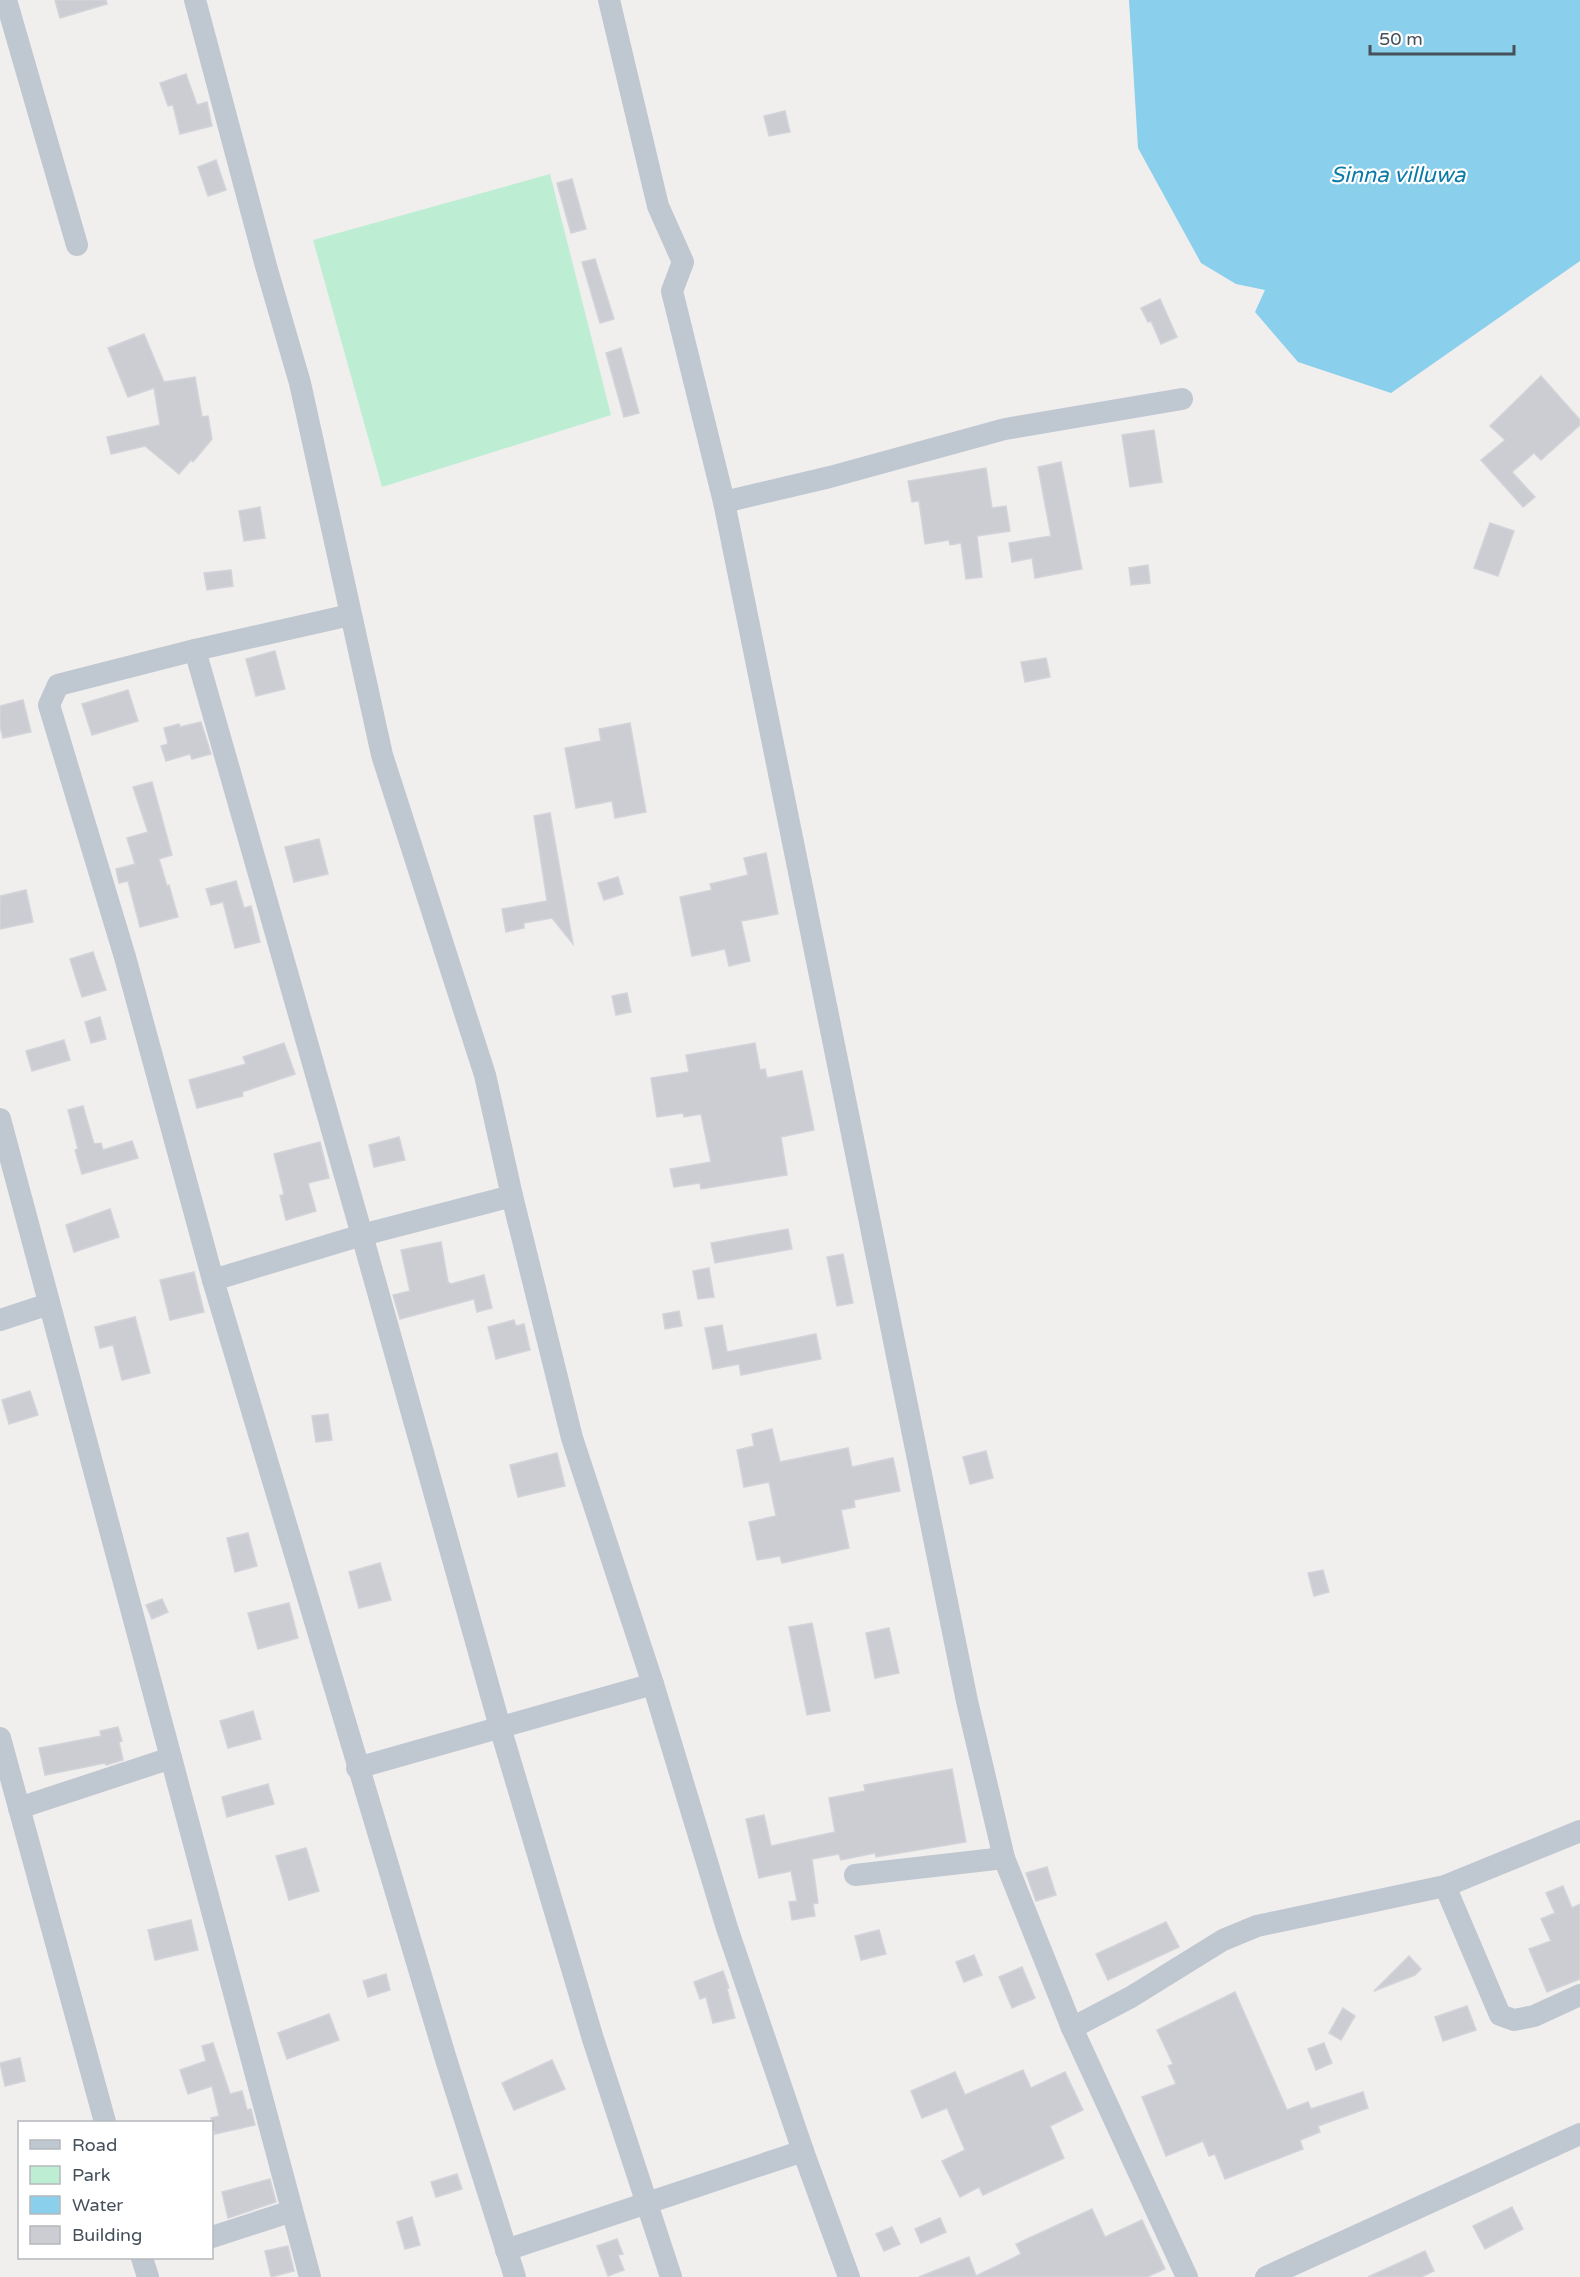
<svg xmlns="http://www.w3.org/2000/svg" width="1580" height="2277" viewBox="0 0 1580 2277" font-family="'Varela Round',sans-serif">
  <rect width="100%" height="100%" fill="#f1eeee"/>
  <path fill="#bdeed4" d="M550,174L611,415L382,487L313,240Z"/>
  <path fill="#8acfeb" d="M1129,0H1580V261L1391,393L1298,362L1255,312L1265,290L1236,284L1201,263L1138,148Z"/>
  <g fill="#cbcdd3" stroke="#d2d4da" stroke-width="1.5">
    <path d="M55,0H106L107,4L60,18Z"/>
    <path d="M186,74L197,105L207,102L212,126L180,134L173,105L168,106L160,83Z"/>
    <path d="M785,111L790,132L769,136L764,116Z"/>
    <path d="M216,160L226,190L208,196L198,167Z"/>
    <path d="M572,179L586,229L571,233L557,183Z"/>
    <path d="M595,259L614,319L600,323L582,262Z"/>
    <path d="M1160,299L1177,337L1161,344L1151,321L1148,322L1141,308Z"/>
    <path d="M144,334L164,382L195,377L202,417L208,416L212,439L193,462L191,460L179,474L145,446L111,454L107,437L160,425L154,388L128,397L108,348Z"/>
    <path d="M621,348L639,413L624,417L606,353Z"/>
    <path d="M1541,376L1580,420V425L1541,460L1534,453L1512,472L1535,497L1523,507L1481,460L1505,440L1490,426Z"/>
    <path d="M1154,430L1162,482L1130,487L1122,435Z"/>
    <path d="M1061,462L1082,569L1035,578L1032,558L1012,562L1009,543L1051,536L1038,467Z"/>
    <path d="M986,468L992,508L1006,506L1010,531L977,536L982,577L966,579L961,543L950,545L949,540L925,544L919,501L912,502L908,481Z"/>
    <path d="M260,507L265,538L244,541L239,511Z"/>
    <path d="M1490,523L1514,531L1498,576L1474,568Z"/>
    <path d="M1148,565L1150,583L1131,585L1129,568Z"/>
    <path d="M231,570L233,586L207,590L204,573Z"/>
    <path d="M275,651L285,689L256,696L246,659Z"/>
    <path d="M1046,658L1050,677L1025,682L1021,662Z"/>
    <path d="M128,690L138,721L92,735L82,704Z"/>
    <path d="M23,700L31,732L3,738L0,726V706Z"/>
    <path d="M201,722L211,754L192,759L190,754L166,761L161,746L168,744L164,728L179,724L180,727Z"/>
    <path d="M630,723L646,812L615,818L612,801L576,808L565,748L601,741L599,729Z"/>
    <path d="M152,782L172,855L159,859L167,886L169,885L178,917L140,927L128,881L119,883L116,869L135,864L127,838L148,832L133,787Z"/>
    <path d="M550,813L573,944L552,918L524,923V928L506,932L502,909L547,901L534,816Z"/>
    <path d="M319,839L328,874L294,882L285,847Z"/>
    <path d="M766,853L778,914L741,921L750,961L729,966L725,949L692,956L680,897L712,890L710,884L748,875L744,858Z"/>
    <path d="M618,877L623,894L604,900L598,883Z"/>
    <path d="M236,881L244,908L251,906L260,942L235,948L223,902L211,905L206,889Z"/>
    <path d="M26,890L33,922L0,929V896Z"/>
    <path d="M93,952L106,990L82,997L70,959Z"/>
    <path d="M627,993L631,1012L616,1015L612,996Z"/>
    <path d="M100,1017L106,1039L91,1043L85,1022Z"/>
    <path d="M64,1040L70,1060L32,1071L26,1051Z"/>
    <path d="M284,1043L295,1074L242,1092L243,1096L197,1108L189,1080L246,1064L243,1057Z"/>
    <path d="M755,1043L760,1070L765,1069L767,1078L802,1071L814,1130L781,1137L787,1175L701,1189L700,1183L674,1187L670,1169L711,1162L701,1114L684,1117L683,1113L657,1117L651,1078L689,1072L686,1055Z"/>
    <path d="M83,1106L94,1144L101,1143L103,1150L132,1141L138,1158L82,1174L75,1150L78,1149L68,1110Z"/>
    <path d="M399,1137L405,1160L374,1167L369,1145Z"/>
    <path d="M320,1142L329,1178L308,1183L316,1211L286,1220L280,1196L284,1194L274,1154Z"/>
    <path d="M110,1209L119,1237L74,1252L66,1225Z"/>
    <path d="M788,1229L792,1249L715,1263L711,1243Z"/>
    <path d="M441,1242L448,1282L451,1284L484,1275L492,1308L477,1312L474,1299L400,1319L393,1295L410,1291L401,1250Z"/>
    <path d="M843,1254L853,1303L837,1306L827,1257Z"/>
    <path d="M709,1268L714,1297L698,1299L693,1271Z"/>
    <path d="M194,1272L204,1312L170,1320L160,1280Z"/>
    <path d="M679,1311L682,1326L665,1329L663,1314Z"/>
    <path d="M135,1317L150,1373L122,1380L113,1345L100,1348L95,1327Z"/>
    <path d="M514,1320L516,1326L524,1324L530,1350L496,1359L488,1327Z"/>
    <path d="M722,1325L727,1352L816,1334L821,1359L741,1375L739,1364L713,1369L705,1328Z"/>
    <path d="M30,1391L38,1415L9,1424L2,1400Z"/>
    <path d="M328,1414L332,1440L316,1442L312,1416Z"/>
    <path d="M772,1429L780,1462L848,1448L852,1467L893,1458L900,1491L854,1500L855,1507L841,1510L849,1548L782,1563L780,1556L757,1560L749,1522L776,1516L769,1482L744,1487L737,1450L754,1446L752,1434Z"/>
    <path d="M986,1451L993,1478L970,1484L963,1457Z"/>
    <path d="M557,1453L565,1486L518,1497L510,1465Z"/>
    <path d="M248,1533L257,1566L235,1572L227,1538Z"/>
    <path d="M380,1563L391,1600L359,1608L349,1572Z"/>
    <path d="M1323,1570L1329,1592L1314,1596L1308,1573Z"/>
    <path d="M162,1599L168,1612L152,1619L146,1605Z"/>
    <path d="M289,1603L298,1638L258,1649L248,1613Z"/>
    <path d="M812,1623L830,1711L807,1715L789,1627Z"/>
    <path d="M889,1628L899,1673L875,1678L866,1633Z"/>
    <path d="M253,1711L261,1739L228,1748L220,1721Z"/>
    <path d="M118,1727L122,1741L119,1742L123,1760L106,1765L105,1763L45,1775L39,1748L101,1736L100,1731Z"/>
    <path d="M952,1769L966,1842L876,1857L875,1853L841,1860L839,1854L812,1859L818,1903L813,1904L815,1916L792,1920L789,1902L797,1901L791,1871L759,1878L746,1819L764,1815L771,1846L835,1832L829,1798L865,1791L864,1785Z"/>
    <path d="M268,1784L274,1804L227,1817L222,1797Z"/>
    <path d="M306,1848L319,1891L289,1900L276,1856Z"/>
    <path d="M1047,1867L1056,1895L1036,1901L1026,1873Z"/>
    <path d="M1563,1886L1572,1908L1580,1904V1979L1547,1992L1529,1949L1551,1941L1541,1919L1555,1913L1546,1893Z"/>
    <path d="M191,1920L198,1950L155,1960L148,1930Z"/>
    <path d="M1166,1922L1179,1947L1108,1980L1096,1954Z"/>
    <path d="M879,1930L886,1954L861,1960L855,1936Z"/>
    <path d="M974,1955L982,1975L964,1982L956,1962Z"/>
    <path d="M1409,1956L1421,1969L1415,1975L1374,1991Z"/>
    <path d="M1022,1967L1035,1998L1012,2008L999,1977Z"/>
    <path d="M723,1971L729,1988L727,1989L735,2018L713,2023L706,1997L700,1999L694,1982Z"/>
    <path d="M386,1974L390,1990L368,1997L363,1981Z"/>
    <path d="M1235,1992L1287,2110L1308,2102L1311,2109L1363,2092L1368,2108L1318,2126L1320,2132L1300,2140L1303,2149L1225,2179L1215,2154L1209,2156L1203,2141L1166,2156L1142,2097L1176,2084L1168,2066L1173,2064L1157,2030Z"/>
    <path d="M1467,2006L1476,2030L1443,2041L1435,2017Z"/>
    <path d="M1343,2008L1355,2016L1341,2040L1329,2033Z"/>
    <path d="M329,2014L339,2040L287,2059L278,2033Z"/>
    <path d="M213,2043L230,2094L242,2091L247,2110L251,2109L255,2125L215,2134L211,2118L219,2116L212,2086L188,2094L180,2070L206,2061L202,2046Z"/>
    <path d="M1324,2043L1332,2063L1316,2070L1308,2049Z"/>
    <path d="M20,2058L25,2081L5,2086L0,2063Z"/>
    <path d="M552,2060L565,2089L514,2110L502,2083Z"/>
    <path d="M1023,2070L1031,2088L1065,2072L1083,2110L1050,2126L1064,2158L983,2195L979,2187L960,2197L942,2161L965,2150L947,2108L922,2118L911,2091L955,2072L965,2095Z"/>
    <path d="M457,2174L462,2189L436,2197L431,2182Z"/>
    <path d="M270,2179L276,2202L228,2218L222,2192Z"/>
    <path d="M1512,2207L1523,2229L1485,2249L1473,2226Z"/>
    <path d="M1092,2209L1105,2237L1142,2220L1165,2269L1147,2277H919L969,2257L976,2276L1021,2254L1016,2244Z"/>
    <path d="M412,2217L420,2245L405,2249L397,2222Z"/>
    <path d="M940,2218L946,2232L921,2243L915,2229Z"/>
    <path d="M892,2227L900,2244L884,2251L876,2234Z"/>
    <path d="M617,2239L623,2254L618,2255L624,2270L608,2276L597,2246Z"/>
    <path d="M288,2246L294,2271L271,2277L265,2251Z"/>
    <path d="M1425,2251L1434,2271L1421,2277H1368Z"/>
  </g>
  <g fill="none" stroke-linecap="round" stroke-linejoin="round">
    <g stroke="#bfc7d0" stroke-width="22">
      <path d="M6,0L77,245"/>
      <path d="M195,0L266,266L300,383L382,755L485,1075L512,1196L572,1438L653,1684L727,1928L803,2151L849,2277"/>
      <path d="M609,0L658,206L683,262L672,291L724,502L967,1701L1004,1858L1072,2028L1187,2277"/>
      <path d="M724,502L830,477L1005,429L1182,399"/>
      <path d="M350,615L195,650L58,685L49,705L125,957L213,1280L445,2056L515,2277"/>
      <path d="M195,650L362,1235L500,1727L593,2039L671,2277"/>
      <path d="M0,1119L310,2277"/>
      <path d="M213,1280L362,1235L512,1196"/>
      <path d="M0,1320L49,1304"/>
      <path d="M0,1738L105,2122"/>
      <path d="M357,1768L653,1684"/>
      <path d="M19,1808L171,1758"/>
      <path d="M855,1875L1004,1858"/>
      <path d="M1445,1886L1500,2015L1514,2020L1534,2016L1580,1995"/>
      <path d="M1072,2028L1131,1997L1223,1940L1257,1926L1445,1886L1580,1831"/>
      <path d="M212,2237L292,2211"/>
      <path d="M506,2250L803,2151"/>
      <path d="M142,2258L148,2277"/>
      <path d="M1266,2277L1580,2134"/>
    </g>
  </g>
  <g text-anchor="middle" dominant-baseline="central" stroke-width="4.5" stroke-linejoin="round" paint-order="stroke">
    <g font-size="22" font-style="italic" fill="#0d7aa8" stroke="#fff">
      <text x="1398" y="175">Sinna villuwa</text>
    </g>
  </g>
  <rect x="18" y="2121" width="195" height="138" fill="#ffffff" stroke="#b5b9bd" stroke-width="1.5"/>
  <rect x="30" y="2140" width="30" height="9" fill="#bfc7d0" stroke="#b5b9bd" stroke-width="1.5"/>
  <text x="72" y="2151" font-size="18" fill="#46505b">Road</text>
  <rect x="30" y="2166" width="30" height="18" fill="#bdeed4" stroke="#b5b9bd" stroke-width="1.5"/>
  <text x="72" y="2181" font-size="18" fill="#46505b">Park</text>
  <rect x="30" y="2196" width="30" height="18" fill="#8acfeb" stroke="#b5b9bd" stroke-width="1.5"/>
  <text x="72" y="2211" font-size="18" fill="#46505b">Water</text>
  <rect x="30" y="2226" width="30" height="18" fill="#cbcdd3" stroke="#b5b9bd" stroke-width="1.5"/>
  <text x="72" y="2241" font-size="18" fill="#46505b">Building</text>
  <path d="M1370 45v9h144v-9" fill="none" stroke="#46505b" stroke-width="3"/>
  <text x="1379" y="45" font-size="18" fill="#46505b" stroke="#ffffff" stroke-width="4.5" paint-order="stroke">50 m</text>
</svg>
